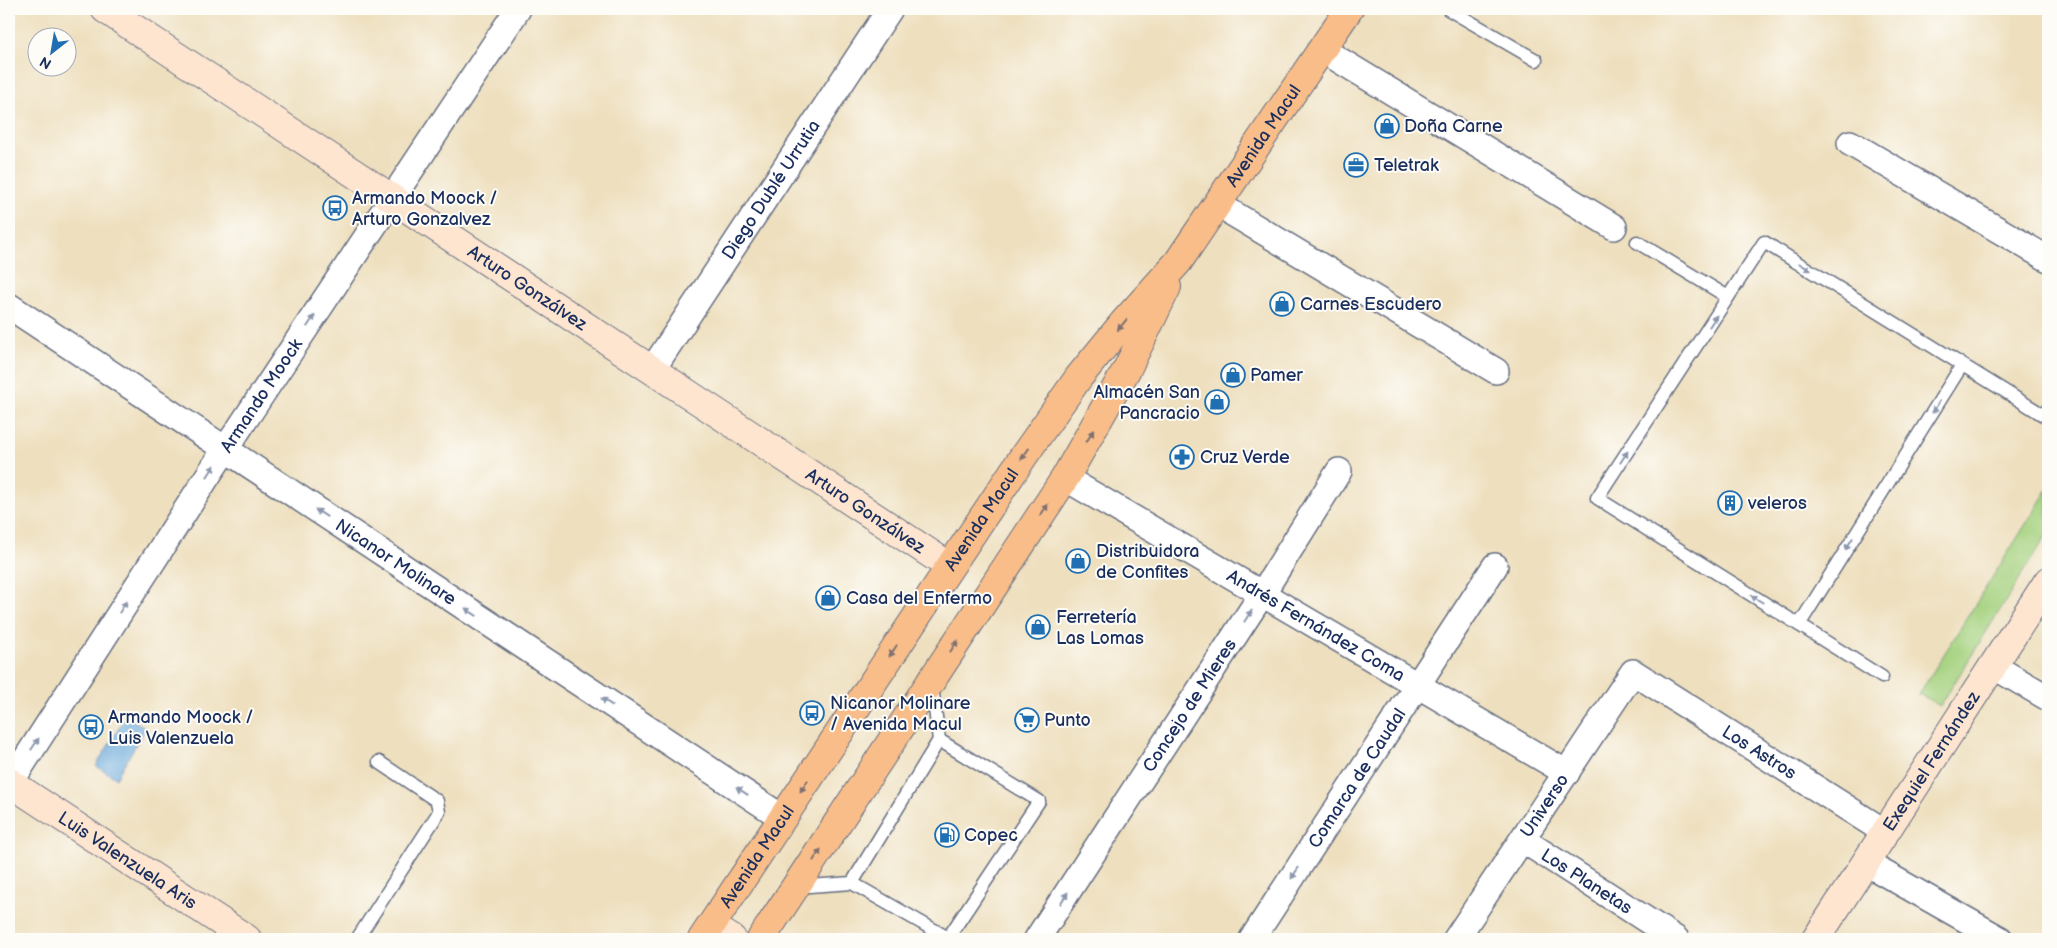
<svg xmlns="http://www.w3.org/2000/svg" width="2057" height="948" viewBox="0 0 2057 948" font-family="'Balsamiq Sans',sans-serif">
  <rect width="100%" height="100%" fill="#fdfcf7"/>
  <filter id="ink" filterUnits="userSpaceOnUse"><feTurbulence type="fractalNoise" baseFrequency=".02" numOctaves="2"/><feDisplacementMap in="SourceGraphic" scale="10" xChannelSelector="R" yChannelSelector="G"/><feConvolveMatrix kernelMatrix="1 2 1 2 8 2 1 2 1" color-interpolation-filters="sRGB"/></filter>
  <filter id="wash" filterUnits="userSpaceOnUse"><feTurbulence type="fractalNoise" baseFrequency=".0096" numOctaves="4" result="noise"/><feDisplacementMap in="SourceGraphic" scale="20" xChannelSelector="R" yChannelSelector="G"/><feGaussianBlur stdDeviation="1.12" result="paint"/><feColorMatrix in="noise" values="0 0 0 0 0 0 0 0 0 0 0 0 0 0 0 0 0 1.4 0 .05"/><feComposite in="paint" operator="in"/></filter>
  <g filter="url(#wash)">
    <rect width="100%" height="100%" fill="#eedfbe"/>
    <path fill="#a5d27f" stroke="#60806e" d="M2048,489V533L1940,706L1919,694Z"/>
    <path fill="#68a8db" stroke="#426c9c" d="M126,716L146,728L116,778L96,766Z"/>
  </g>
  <g filter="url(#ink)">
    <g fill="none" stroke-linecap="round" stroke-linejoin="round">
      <g stroke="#656d80" stroke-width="15">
        <g id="lane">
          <path d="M1448,9L1536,60"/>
          <path d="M1637,242L1728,297"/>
          <path d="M1799,625L1962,365"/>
          <path d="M1882,677L1597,498L1764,242L2048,418"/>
          <path d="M932,686L939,740"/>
          <path d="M939,740L1039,801L948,938L852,883Z"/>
          <path d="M795,887L852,883"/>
          <path d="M357,939L439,812L437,801L379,762"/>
        </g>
      </g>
      <g stroke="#656d80" stroke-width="28">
        <g id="street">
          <path d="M1321,49L1614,227"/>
          <path d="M1850,143L2048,259"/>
          <path d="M1217,204L1496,371"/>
          <path id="s1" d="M9,306L783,818"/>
          <path id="s2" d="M652,370L890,9"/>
          <path id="s3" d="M1065,478L1567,773"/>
          <path d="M1993,666L2048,698"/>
          <path id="s4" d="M9,785L211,471L518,9"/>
          <path id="s5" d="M1523,840L1676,939"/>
          <path d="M1866,863L2000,939"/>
          <path id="s6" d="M1037,939L1262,594L1339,471"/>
          <path id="s7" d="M1252,939L1495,566"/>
          <path id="s8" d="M1456,939L1633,672L1885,832"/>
        </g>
      </g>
      <g stroke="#656d80" stroke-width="30">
        <g id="secondary">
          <path id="s9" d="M105,9L949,566"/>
          <path id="s10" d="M9,782L247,939"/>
          <path d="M711,926L732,939"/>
          <path id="s11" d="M1816,939L2048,581"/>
        </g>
      </g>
      <g stroke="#656d80" stroke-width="30">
        <g id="primary">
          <path id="s12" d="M702,939L1025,454L1079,377L1124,322L1178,262L1349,9"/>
          <path d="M761,939L1065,478L1128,367L1167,287"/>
        </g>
      </g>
      <use href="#lane" stroke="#fff" stroke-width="12"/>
      <use href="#street" stroke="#fff" stroke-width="25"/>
      <use href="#secondary" stroke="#fde5d0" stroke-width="28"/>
      <use href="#primary" stroke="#f9bd89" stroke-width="28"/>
    </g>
    <defs><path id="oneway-solid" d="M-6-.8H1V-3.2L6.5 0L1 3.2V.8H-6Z" transform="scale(1.25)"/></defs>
    <g fill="#8d97ae">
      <use href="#oneway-solid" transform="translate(1805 267) rotate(32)"/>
      <use href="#oneway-solid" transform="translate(311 321) rotate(-56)"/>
      <use href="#oneway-solid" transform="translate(1713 321) rotate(-57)"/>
      <use href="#oneway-solid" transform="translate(1936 407) rotate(122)"/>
      <use href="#oneway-solid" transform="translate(1624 457) rotate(-57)"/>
      <use href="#oneway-solid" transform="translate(211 471) rotate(-57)"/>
      <use href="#oneway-solid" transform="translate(321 513) rotate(-147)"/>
      <use href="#oneway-solid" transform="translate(1849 544) rotate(122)"/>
      <use href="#oneway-solid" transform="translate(1757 599) rotate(-148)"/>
      <use href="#oneway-solid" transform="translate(123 607) rotate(-57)"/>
      <use href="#oneway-solid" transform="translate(471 612) rotate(-147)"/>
      <use href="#oneway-solid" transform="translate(1248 616) rotate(-57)"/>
      <use href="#oneway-solid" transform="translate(607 702) rotate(-147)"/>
      <use href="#oneway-solid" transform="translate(35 744) rotate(-57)"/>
      <use href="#oneway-solid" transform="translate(742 791) rotate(-147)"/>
      <use href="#oneway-solid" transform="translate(1295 873) rotate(123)"/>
      <use href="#oneway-solid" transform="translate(1064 898) rotate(-57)"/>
    </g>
    <g fill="#7f6f71">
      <use href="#oneway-solid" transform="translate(1122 325) rotate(130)"/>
      <use href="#oneway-solid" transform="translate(1090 436) rotate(-59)"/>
      <use href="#oneway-solid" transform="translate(1025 454) rotate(125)"/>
      <use href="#oneway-solid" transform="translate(1044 510) rotate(-57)"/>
      <use href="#oneway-solid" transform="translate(954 646) rotate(-57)"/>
      <use href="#oneway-solid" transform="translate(893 651) rotate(123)"/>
      <use href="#oneway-solid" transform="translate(804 786) rotate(123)"/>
      <use href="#oneway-solid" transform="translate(817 855) rotate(-57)"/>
    </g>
  </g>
  <defs>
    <g id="shop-ring" transform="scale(1.25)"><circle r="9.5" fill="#fdfcf7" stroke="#1f6fb2" stroke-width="1.5"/><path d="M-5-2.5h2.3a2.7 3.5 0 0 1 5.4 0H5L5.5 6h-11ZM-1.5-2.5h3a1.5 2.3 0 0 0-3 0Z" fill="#1f6fb2"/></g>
    <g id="office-ring" transform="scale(1.25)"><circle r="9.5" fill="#fdfcf7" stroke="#1f6fb2" stroke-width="1.5"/><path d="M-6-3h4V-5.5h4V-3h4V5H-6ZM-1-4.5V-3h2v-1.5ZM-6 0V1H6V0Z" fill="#1f6fb2"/></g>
    <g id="bus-ring" transform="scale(1.25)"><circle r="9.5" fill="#fdfcf7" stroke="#1f6fb2" stroke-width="1.5"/><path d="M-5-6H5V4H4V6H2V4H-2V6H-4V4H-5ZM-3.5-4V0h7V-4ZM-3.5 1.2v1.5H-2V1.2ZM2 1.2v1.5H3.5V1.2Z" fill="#1f6fb2"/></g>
    <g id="pharmacy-ring" transform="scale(1.25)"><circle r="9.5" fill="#fdfcf7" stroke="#1f6fb2" stroke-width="1.5"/><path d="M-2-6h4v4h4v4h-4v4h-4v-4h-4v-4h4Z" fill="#1f6fb2"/></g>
    <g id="building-ring" transform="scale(1.25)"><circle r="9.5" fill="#fdfcf7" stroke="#1f6fb2" stroke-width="1.5"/><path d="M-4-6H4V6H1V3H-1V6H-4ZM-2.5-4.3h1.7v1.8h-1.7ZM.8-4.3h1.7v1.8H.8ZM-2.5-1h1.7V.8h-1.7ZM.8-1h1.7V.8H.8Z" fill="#1f6fb2"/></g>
    <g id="supermarket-ring" transform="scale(1.25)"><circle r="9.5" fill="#fdfcf7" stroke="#1f6fb2" stroke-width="1.5"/><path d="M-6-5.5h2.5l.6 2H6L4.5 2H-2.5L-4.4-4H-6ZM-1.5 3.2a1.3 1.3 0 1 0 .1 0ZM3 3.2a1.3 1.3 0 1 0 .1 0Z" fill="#1f6fb2"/></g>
    <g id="fuel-ring" transform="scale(1.25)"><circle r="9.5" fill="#fdfcf7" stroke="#1f6fb2" stroke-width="1.5"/><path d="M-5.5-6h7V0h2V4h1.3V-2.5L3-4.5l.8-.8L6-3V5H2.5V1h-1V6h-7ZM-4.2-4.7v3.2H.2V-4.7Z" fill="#1f6fb2"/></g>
  </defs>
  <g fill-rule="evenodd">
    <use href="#shop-ring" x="1387" y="126"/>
    <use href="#office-ring" x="1356" y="165"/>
    <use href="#bus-ring" x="335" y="208"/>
    <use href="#shop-ring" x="1282" y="304"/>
    <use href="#shop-ring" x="1233" y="375"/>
    <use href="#shop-ring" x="1217" y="402"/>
    <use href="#pharmacy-ring" x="1182" y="457"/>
    <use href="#building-ring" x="1730" y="503"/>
    <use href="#shop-ring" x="1078" y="561"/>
    <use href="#shop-ring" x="828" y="598"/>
    <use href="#shop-ring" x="1038" y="627"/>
    <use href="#bus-ring" x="812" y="713"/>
    <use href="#supermarket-ring" x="1027" y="720"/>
    <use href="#bus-ring" x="91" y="727"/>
    <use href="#fuel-ring" x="947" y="835"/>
  </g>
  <g text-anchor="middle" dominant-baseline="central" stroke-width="4" stroke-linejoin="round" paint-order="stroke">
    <g font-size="18" fill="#1b2f5e" stroke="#fdfcf7" text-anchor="start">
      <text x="1404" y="126">Doña Carne</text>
      <text x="1374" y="165">Teletrak</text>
      <text x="352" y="198">Armando Moock /<tspan x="352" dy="21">Arturo Gonzalvez</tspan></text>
      <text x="1300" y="304">Carnes Escudero</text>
      <text x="1250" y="375">Pamer</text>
      <text x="1200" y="392" text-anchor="end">Almacén San<tspan x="1200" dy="21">Pancracio</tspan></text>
      <text x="1200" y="457">Cruz Verde</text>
      <text x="1748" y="503">veleros</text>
      <text x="1096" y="551">Distribuidora<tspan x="1096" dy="21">de Confites</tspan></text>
      <text x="846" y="598">Casa del Enfermo</text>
      <text x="1056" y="617">Ferretería<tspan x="1056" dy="21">Las Lomas</tspan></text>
      <text x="830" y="703">Nicanor Molinare<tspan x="830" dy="21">/ Avenida Macul</tspan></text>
      <text x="108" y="717">Armando Moock /<tspan x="108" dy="21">Luis Valenzuela</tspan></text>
      <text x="1044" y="720">Punto</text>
      <text x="964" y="835">Copec</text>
    </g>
    <g font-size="18" fill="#1b2f5e" stroke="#fdfcf7">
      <text stroke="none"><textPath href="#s12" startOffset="981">Avenida Macul</textPath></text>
      <text stroke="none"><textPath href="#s2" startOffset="216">Diego Dublé Urrutia</textPath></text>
      <text stroke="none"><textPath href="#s9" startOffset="506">Arturo Gonzálvez</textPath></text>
      <text stroke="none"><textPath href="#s4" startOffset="464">Armando Moock</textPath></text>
      <text stroke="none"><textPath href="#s9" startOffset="911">Arturo Gonzálvez</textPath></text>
      <text stroke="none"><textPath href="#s12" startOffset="504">Avenida Macul</textPath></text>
      <text stroke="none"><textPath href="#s1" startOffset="464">Nicanor Molinare</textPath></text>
      <text stroke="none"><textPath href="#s3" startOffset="291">Andrés Fernández Coma</textPath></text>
      <text stroke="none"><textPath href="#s6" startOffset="279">Concejo de Mieres</textPath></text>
      <text stroke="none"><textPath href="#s8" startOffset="470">Los Astros</textPath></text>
      <text stroke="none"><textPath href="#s11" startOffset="212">Exequiel Fernández</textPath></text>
      <text stroke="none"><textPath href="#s7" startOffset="192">Comarca de Caudal</textPath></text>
      <text stroke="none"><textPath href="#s8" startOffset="160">Universo</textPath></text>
      <text stroke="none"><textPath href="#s12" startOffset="99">Avenida Macul</textPath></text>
      <text stroke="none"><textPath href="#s10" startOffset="142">Luis Valenzuela Aris</textPath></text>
      <text stroke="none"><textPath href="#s5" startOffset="76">Los Planetas</textPath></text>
    </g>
  </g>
  <rect width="2057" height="948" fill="none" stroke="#fdfcf7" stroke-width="30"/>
  <g transform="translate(52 52) rotate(211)"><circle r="24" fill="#fdfcf7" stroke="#a3aaba"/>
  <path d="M0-4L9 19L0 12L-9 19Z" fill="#1f6fb2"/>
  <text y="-8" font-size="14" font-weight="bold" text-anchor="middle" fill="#1b2f5e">N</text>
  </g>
</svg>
